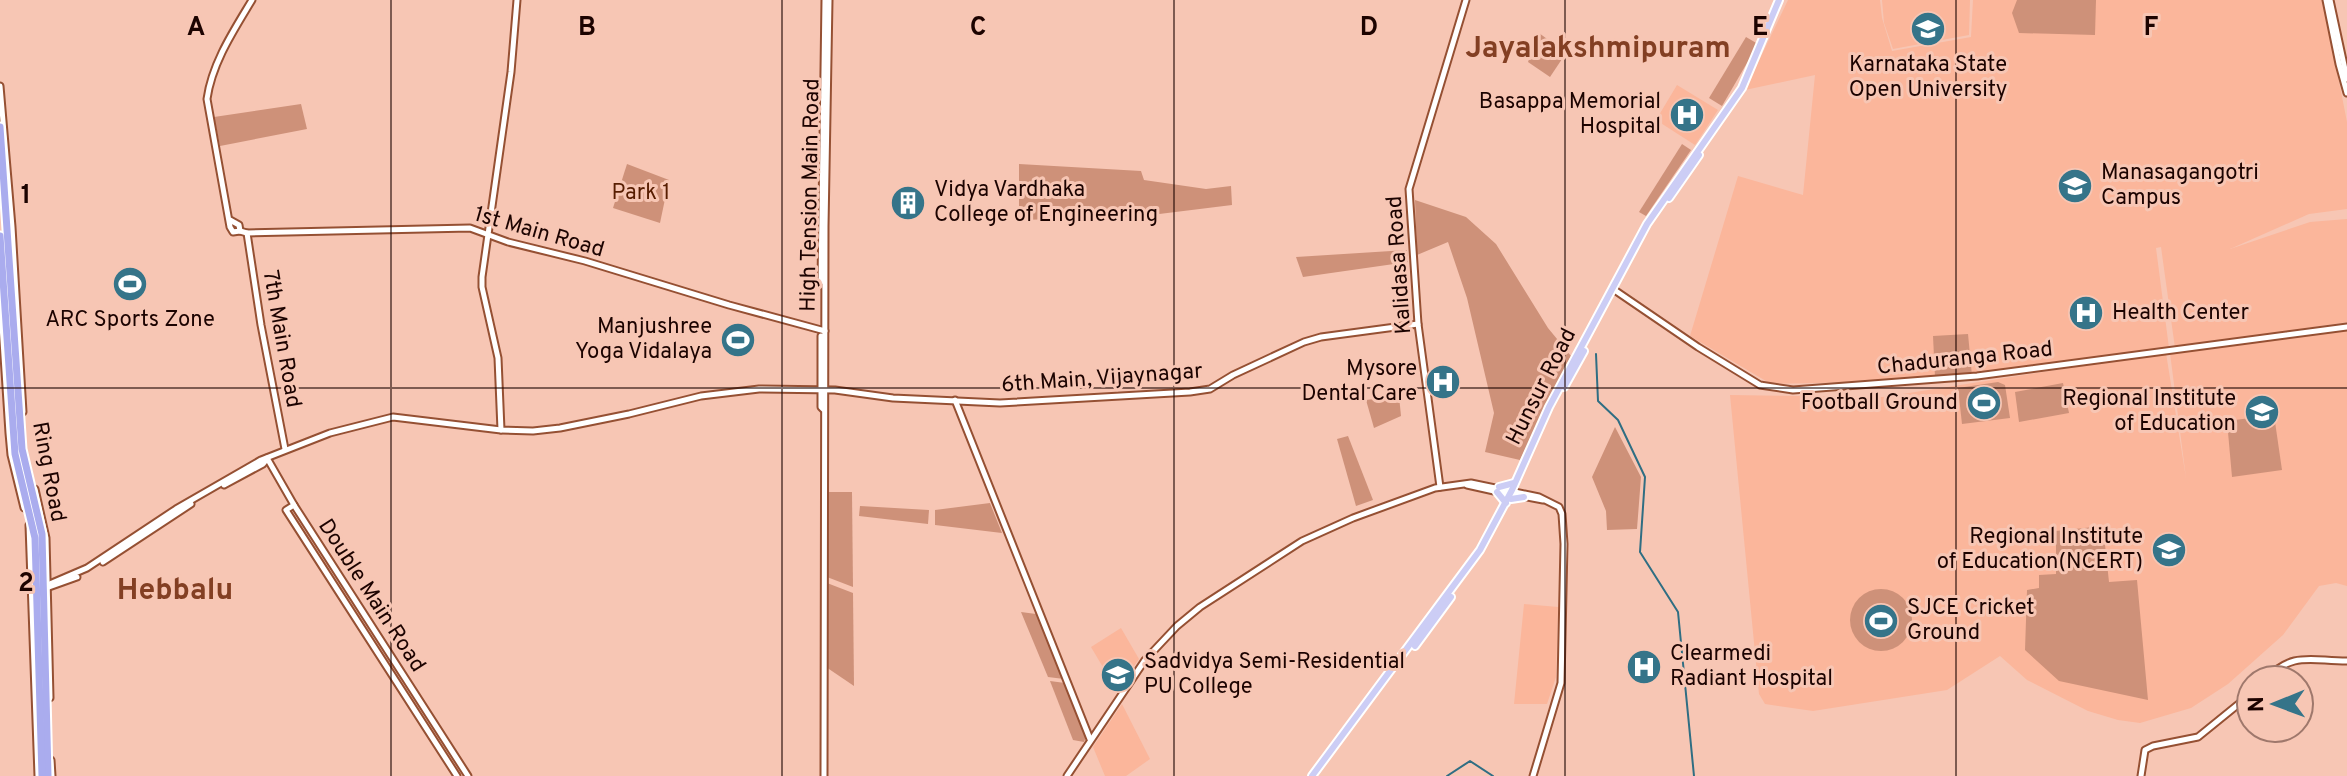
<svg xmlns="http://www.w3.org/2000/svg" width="2347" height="776" viewBox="0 0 2347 776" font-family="Overpass,sans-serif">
  <rect width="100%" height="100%" fill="#f7c6b4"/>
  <g fill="#fbb69b">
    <path d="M1788,0H1880L1882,18L1892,51L1971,37L1973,0H2323L2347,122V209L2309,214L2230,249L2310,222L2347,219V322L2175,348L2161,247L2156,248L2169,348L2129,353L2128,355L1923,381L1771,384L1690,336L1738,176L1803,195L1815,75L1745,90Z"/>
    <path d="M1882,0H1970L1969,35L1893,49L1884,23Z"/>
    <path d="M1677,85L1718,110L1695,145L1656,120Z"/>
    <path d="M2347,328V586L2336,583L2319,586L2283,635L2228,684L2191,708L2140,723L2118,720L2088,711L2027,680L2000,656L1947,690L1813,711L1765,704L1759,694L1730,395L1883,397L2166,353L2186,478L2170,353Z"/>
    <path d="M1524,604L1558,607L1556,677L1547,704H1514Z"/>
    <path d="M1121,628L1139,659L1117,691L1091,647Z"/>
    <path d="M1122,704L1150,759L1126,776H1105L1093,747Z"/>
  </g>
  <g fill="#ce9179">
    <path d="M2017,0H2096L2095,35L2019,33L2012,13Z"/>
    <path d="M1539,33L1566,53L1550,77L1528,62Z"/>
    <path d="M1746,37L1758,44L1722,106L1709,98Z"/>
    <path d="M301,104L307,129L220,146L214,117Z"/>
    <path d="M1682,144L1691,150L1646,216L1639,212Z"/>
    <path d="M627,164L669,180L660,223L613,208Z"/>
    <path d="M1019,164L1141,171L1144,180L1206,189L1231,186L1232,205L1135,217L1019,220Z"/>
    <path d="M1415,200L1466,217L1496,244L1548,328L1571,356L1520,460L1485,452L1494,413L1467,298L1448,242L1417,255Z"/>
    <path d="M1407,250L1408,262L1303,277L1296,257Z"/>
    <path d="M1968,334L1972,376L1935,377L1933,336Z"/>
    <path d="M1998,382L2005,385L2010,418L1962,424L1958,388Z"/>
    <path d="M2063,383L2069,413L2019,422L2015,392Z"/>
    <path d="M1399,396L1401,416L1374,428L1366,400Z"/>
    <path d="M2274,415L2282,470L2232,477L2227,421Z"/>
    <path d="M1615,427L1641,477L1637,529L1607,530L1606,511L1592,477Z"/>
    <path d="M1348,436L1373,500L1356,506L1337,439Z"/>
    <path d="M828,492H852L853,587L827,577Z"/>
    <path d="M990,503L1002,533L935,525V510Z"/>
    <path d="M860,506L929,510L928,524L859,516Z"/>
    <path d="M2103,526L2109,582L2137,580L2148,700L2059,681L2025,650L2027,590L2039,588V575L2056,574V531Z"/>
    <path d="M827,583L853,593L854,686L826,667Z"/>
    <circle cx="1881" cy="620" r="31"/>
    <path d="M1021,612L1036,614L1064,679L1048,677Z"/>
    <path d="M1050,681L1065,683L1086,737L1084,742L1073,740Z"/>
  </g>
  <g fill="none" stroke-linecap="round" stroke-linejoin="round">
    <g stroke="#2f6e83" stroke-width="2">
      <path d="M1596,354L1598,401L1618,420L1645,477L1640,552L1678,612L1694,776"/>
      <path d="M1447,776L1470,761L1493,776"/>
    </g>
    <g stroke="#955033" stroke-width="9">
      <g id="secondary">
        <path d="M2326,0L2339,64L2347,93"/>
        <path d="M2330,0L2347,79"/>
        <path d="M0,86L12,227L23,412"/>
        <path d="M230,220L239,225L240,231L233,232L230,227L207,99C212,63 234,30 252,0"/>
        <path d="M240,231L247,233L470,228L508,242L585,261L729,305L825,331"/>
        <path d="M247,233L261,325L285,449"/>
        <path d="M821,282L825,0"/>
        <path d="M1613,289L1698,347L1760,385L1793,390L1977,376L2347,327"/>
        <path d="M0,294L9,433L11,455L24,508"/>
        <path d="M821,336V407L823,409"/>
        <path d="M955,400L1090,739"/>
        <path d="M501,430L498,358L482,287V277L511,72L517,0"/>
        <path d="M267,458L294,505L468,776"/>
        <path d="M224,485L263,464L267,459"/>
        <path d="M1467,485L1512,495"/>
        <path d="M1440,487L1418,324L1409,189L1466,0"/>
        <path d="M35,489L46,538L50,698"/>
        <path d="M1522,496L1543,500"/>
        <path d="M294,505L286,510L457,776"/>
        <path d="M29,525L38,776"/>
        <path d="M103,562L191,504"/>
        <path d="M49,587L77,577"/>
        <path d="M32,595L52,583L87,568L176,509L261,460L330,433L393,417L501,430L533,431L560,428L629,414L701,396L759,389L835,390L893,398L1000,403L1190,392L1210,389L1233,375L1304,342L1321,337L1418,324"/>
        <path d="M2265,680C2293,651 2310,661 2347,661"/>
        <path d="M51,760L52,776"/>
        <path d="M824,776L825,226L829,0"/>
        <path d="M1067,776L1145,660L1177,626L1200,607L1302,541L1353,518L1435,488L1471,483L1539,497L1559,507L1562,514L1564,544L1561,683L1533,776"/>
        <path d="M2141,776L2145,750L2153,746L2198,737L2251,694"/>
      </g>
    </g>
    <g stroke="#fff" stroke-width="10">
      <g id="primary">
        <path d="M1669,198L1699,155"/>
        <path d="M1564,387L1584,351"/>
        <path d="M1499,487L1514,483"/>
        <path d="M1497,492L1506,503"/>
        <path d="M1511,499L1524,497"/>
        <path d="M1415,646L1451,597"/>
        <path d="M1312,776L1480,550L1512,490L1549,407L1647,224L1742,88L1779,0"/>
      </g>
    </g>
    <g stroke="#fff" stroke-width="11">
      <g id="highway">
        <path d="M0,127L22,449L42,534L48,776"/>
        <path d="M0,236L15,454L35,538L42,776"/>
      </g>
    </g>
    <use href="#secondary" stroke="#fff" stroke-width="5"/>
    <use href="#primary" stroke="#cccdf5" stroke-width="6"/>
    <use href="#highway" stroke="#aaacee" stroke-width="7"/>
  </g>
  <path fill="none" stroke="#1c0300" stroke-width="2" stroke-opacity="0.55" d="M391,0V776M782,0V776M1174,0V776M1565,0V776M1956,0V776M0,388H2347"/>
  <defs>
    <g id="university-disc" transform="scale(1.8)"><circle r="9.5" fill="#357489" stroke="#f7c6b4"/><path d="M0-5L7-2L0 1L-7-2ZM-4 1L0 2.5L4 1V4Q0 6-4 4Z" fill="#fff"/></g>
    <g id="hospital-disc" transform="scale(1.8)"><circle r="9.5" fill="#357489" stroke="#f7c6b4"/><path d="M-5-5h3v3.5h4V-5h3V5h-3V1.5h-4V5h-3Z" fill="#fff"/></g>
    <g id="building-disc" transform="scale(1.8)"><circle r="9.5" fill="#357489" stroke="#f7c6b4"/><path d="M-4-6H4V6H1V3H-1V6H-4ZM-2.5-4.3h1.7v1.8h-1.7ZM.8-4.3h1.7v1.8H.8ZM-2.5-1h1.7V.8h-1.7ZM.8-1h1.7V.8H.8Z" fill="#fff"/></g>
    <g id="stadium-disc" transform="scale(1.8)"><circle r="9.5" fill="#357489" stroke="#f7c6b4"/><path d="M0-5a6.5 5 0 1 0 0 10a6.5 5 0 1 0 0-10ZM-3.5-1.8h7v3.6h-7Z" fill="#fff"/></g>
  </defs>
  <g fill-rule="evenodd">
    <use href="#university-disc" x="1928" y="29"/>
    <use href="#hospital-disc" x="1687" y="115"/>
    <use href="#university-disc" x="2075" y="186"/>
    <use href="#building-disc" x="908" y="203"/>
    <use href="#stadium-disc" x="130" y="284"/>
    <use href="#hospital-disc" x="2086" y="313"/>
    <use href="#stadium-disc" x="738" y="340"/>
    <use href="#hospital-disc" x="1443" y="382"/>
    <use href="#stadium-disc" x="1984" y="403"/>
    <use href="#university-disc" x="2262" y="412"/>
    <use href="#university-disc" x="2169" y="550"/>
    <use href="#stadium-disc" x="1881" y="621"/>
    <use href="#hospital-disc" x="1644" y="667"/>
    <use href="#university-disc" x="1118" y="675"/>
  </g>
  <g text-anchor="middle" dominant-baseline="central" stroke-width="6" stroke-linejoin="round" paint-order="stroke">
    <g font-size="22" fill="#1c0300" stroke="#f7c6b4" text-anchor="end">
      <text x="1928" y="65" text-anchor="middle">Karnataka State<tspan x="1928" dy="25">Open University</tspan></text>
      <text x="1661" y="102">Basappa Memorial<tspan x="1661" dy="25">Hospital</tspan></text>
      <text x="2101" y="173" text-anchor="start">Manasagangotri<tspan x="2101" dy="25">Campus</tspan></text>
      <text x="934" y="190" text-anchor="start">Vidya Vardhaka<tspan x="934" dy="25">College of Engineering</tspan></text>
      <text x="2112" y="313" text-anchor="start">Health Center</text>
      <text x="130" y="320" text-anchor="middle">ARC Sports Zone</text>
      <text x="712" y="327">Manjushree<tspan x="712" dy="25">Yoga Vidalaya</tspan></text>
      <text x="1417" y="369">Mysore<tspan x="1417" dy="25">Dental Care</tspan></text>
      <text x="2236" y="399">Regional Institute<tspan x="2236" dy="25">of Education</tspan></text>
      <text x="1958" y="403">Football Ground</text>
      <text x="2143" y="537">Regional Institute<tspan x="2143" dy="25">of Education(NCERT)</tspan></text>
      <text x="1907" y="608" text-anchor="start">SJCE Cricket<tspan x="1907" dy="25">Ground</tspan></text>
      <text x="1670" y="654" text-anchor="start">Clearmedi<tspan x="1670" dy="25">Radiant Hospital</tspan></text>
      <text x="1144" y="662" text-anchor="start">Sadvidya Semi-Residential<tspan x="1144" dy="25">PU College</tspan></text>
    </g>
    <g font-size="22" fill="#571d01" stroke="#f7c6b4">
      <text x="641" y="193">Park 1</text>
    </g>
    <g font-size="22" fill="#1c0300" stroke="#f7c6b4">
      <text transform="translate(811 195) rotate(-89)">High Tension Main Road</text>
      <text transform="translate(539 233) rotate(16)">1st Main Road</text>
      <text transform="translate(1400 265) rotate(-94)">Kalidasa Road</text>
      <text transform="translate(281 339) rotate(80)">7th Main Road</text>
      <text transform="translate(1965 359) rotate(-6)">Chaduranga Road</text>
      <text transform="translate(1102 379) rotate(-4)">6th Main, Vijaynagar</text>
      <text transform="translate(1542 387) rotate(-63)">Hunsur Road</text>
      <text transform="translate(48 472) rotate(79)">Ring Road</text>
      <text transform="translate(371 596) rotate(57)">Double Main Road</text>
    </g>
    <g font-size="30" font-weight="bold" fill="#833f23" stroke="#f7c6b4">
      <text x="1598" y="49">Jayalakshmipuram</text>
      <text x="175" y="591">Hebbalu</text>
    </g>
  </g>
  <g font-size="26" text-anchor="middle" font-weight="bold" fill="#1c0300" stroke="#f7c6b4" stroke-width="6" stroke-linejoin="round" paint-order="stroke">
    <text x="196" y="35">A</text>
    <text x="587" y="35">B</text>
    <text x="978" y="35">C</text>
    <text x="1369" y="35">D</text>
    <text x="1760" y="35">E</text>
    <text x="2151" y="35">F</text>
    <text x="26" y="203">1</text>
    <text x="26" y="591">2</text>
  </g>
  <g transform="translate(2275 704) rotate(269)"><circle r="38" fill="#f7c6b4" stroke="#9f786c" stroke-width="2"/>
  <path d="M0-6L14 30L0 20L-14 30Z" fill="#357489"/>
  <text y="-12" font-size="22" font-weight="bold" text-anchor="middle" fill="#1c0300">N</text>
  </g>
</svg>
